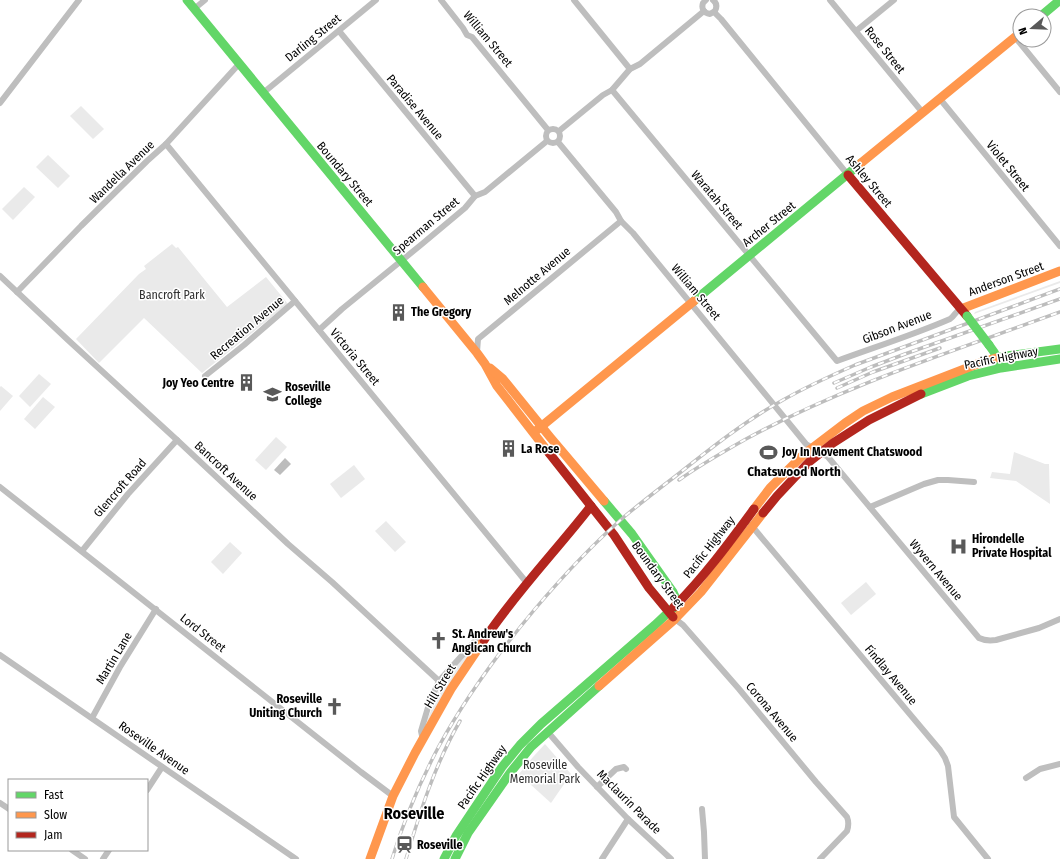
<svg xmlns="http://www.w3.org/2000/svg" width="1060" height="859" font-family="'Fira Sans Condensed',sans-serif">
	<rect width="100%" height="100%" fill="#fff"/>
	<!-- green -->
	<g fill="#eaeaea">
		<path d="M81,106L104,129L93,139L70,116Z"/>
		<path d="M48,155L70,176L58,188L36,167Z"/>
		<path d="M24,187L35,197L13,220L2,209Z"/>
		<path d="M172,244L176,248L178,247L227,307L266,277L288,304L202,373L144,318L99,363L76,339L139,274L146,269L144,266Z"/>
		<path d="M1060,281V283L974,314L975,312Z"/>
		<path d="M39,374L51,384L30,407L19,396Z"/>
		<path d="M1,386L13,396L0,411V387Z"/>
		<path d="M43,397L55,407L35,429L24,419Z"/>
		<path d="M276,437L287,447L266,470L255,460Z"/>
		<path d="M1014,452L1045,464H1049L1050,504L1016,481L990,478L992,472L1010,474Z"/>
		<path d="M354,465L365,479L341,498L330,484Z"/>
		<path d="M386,521L406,542L395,552L375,531Z"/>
		<path d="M230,542L242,553L223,574L211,562Z"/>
		<path d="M866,582L876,594L851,615L841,603Z"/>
		<path d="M477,643L423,732L439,689L443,680Z"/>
		<path d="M545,744L571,774L551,803L519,774L533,757Z"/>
	</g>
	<!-- water -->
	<path fill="#bcbcbc" d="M285,458L291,464L280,475L274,470Z"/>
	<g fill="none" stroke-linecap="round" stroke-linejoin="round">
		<!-- street -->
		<g stroke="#bebebe" stroke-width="6">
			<path d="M441,0L463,28L467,35L472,37L548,130"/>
			<path d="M574,0L630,69"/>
			<path d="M706,0L703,3C701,9 704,13 710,14L715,11C717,7 717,3 713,0"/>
			<path d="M830,0L923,113"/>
			<path d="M194,9L205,0"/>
			<path d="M714,12L721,19L848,175"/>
			<path d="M339,31L475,196"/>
			<path d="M856,31L894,0"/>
			<path d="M1015,37L1060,92"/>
			<path d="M612,90L837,361C875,347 913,335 950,319C955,316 955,311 961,309"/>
			<path d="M263,93L376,0"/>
			<path d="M940,99L1060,246"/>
			<path d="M0,103L79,0"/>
			<circle cx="553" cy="136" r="7"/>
			<path d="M559,131L603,95L612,90L630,69L640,64L704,11"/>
			<path d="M558,142L616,212L621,221L633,233L806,444L828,457L979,638C985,641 989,641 996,640L1039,628L1060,619"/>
			<path d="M166,144L527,583"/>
			<path d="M0,276L68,340L177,440L288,544L332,582L439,681"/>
			<path d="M17,292L81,226L147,161L166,144L239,64"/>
			<path d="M319,330L342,309L422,244L465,208L475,196L485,192L547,141"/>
			<path d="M477,352L478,339L621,221"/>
			<path d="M205,376L244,345L295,301"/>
			<path d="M0,487L361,772L393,796"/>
			<path d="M870,507L924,484L938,480H948L974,482"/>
			<path d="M751,525L940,750L945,758L948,766L954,817L988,859"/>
			<path d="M82,551L128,494L177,440"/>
			<path d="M675,619L683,625L739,689L816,782L847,817C849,822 849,825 847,831L820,859"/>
			<path d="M0,655L296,859"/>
			<path d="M92,718L120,667L156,609"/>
			<path d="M547,731L578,767L628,819L671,859"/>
			<path d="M423,740L421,731L429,704L439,681L475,641L486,635"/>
			<path d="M1026,778L1040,769L1060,764"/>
			<path d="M597,787L616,769L624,767L626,769"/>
			<path d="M147,790L162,767"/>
			<path d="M0,803L9,809"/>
			<path d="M702,809L704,832L705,859"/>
			<path d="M72,850L85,859"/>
			<path d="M103,859L109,850"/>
			<path d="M602,859L628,819"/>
		</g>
		<!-- fast -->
		<g stroke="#63d668" stroke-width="9">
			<path d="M187,0L423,287"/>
			<path d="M1041,16L1060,0"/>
			<path d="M694,301L861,163"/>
			<path d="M989,345L994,352L1000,364"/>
			<path d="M996,358L1006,356L1060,349"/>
			<path d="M921,394L968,376L1001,368L1060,359"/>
			<path d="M604,501L632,534L673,592L678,603L677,608"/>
			<path d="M444,859L456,836L502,767L520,745L541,724L655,625L674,607"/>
			<path d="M455,859L468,833L510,773L531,747L599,686"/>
		</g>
		<!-- slow -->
		<g stroke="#ff974d" stroke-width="9">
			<path d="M861,163L1020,33"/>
			<path d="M423,287L477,353L485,364L497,386L549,453"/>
			<path d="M961,309L1060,271"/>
			<path d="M490,368L503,379L550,437L604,501"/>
			<path d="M537,430L694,301"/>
			<path d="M754,509L770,488L803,455L845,423L863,411L892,397L985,361L996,358"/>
			<path d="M599,686L675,619L701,592L763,513"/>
			<path d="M370,859L393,796L415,753L451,689L484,640"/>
		</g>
		<!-- jam -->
		<g stroke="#b3261e" stroke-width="9">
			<path d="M848,175L967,316"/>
			<path d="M549,453L614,535L649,588L673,617"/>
			<path d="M763,513L777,496L809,462L833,443L869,420L921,394"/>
			<path d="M674,607C704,577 729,543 754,509"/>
			<path d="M484,640C516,592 556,551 591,506"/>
		</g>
		<defs>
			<g id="rail">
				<path d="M834,383L871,367L905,354L1060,299"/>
				<path d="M837,388L873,372L940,348"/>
				<path d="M679,480C700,465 723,452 746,439C845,385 954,351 1060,312"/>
				<path d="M392,859C404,820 420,782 439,746C466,697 499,652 535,609C563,576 593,544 625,516C642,502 660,488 677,475C711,448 745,421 783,400C806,387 830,376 855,365L1060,289"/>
				<path d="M406,859C420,812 435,764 460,721"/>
			</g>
		</defs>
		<!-- rail casing -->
		<use href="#rail" stroke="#bdbdbd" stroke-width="3.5"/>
		<!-- rail -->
		<use href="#rail" stroke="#fff" stroke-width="2" stroke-dasharray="6" stroke-linecap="butt"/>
		<!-- fast-bridge -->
		<path stroke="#63d668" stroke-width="9" d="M967,316L989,345"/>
	</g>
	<!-- icons -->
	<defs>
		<symbol id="building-bare" viewBox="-9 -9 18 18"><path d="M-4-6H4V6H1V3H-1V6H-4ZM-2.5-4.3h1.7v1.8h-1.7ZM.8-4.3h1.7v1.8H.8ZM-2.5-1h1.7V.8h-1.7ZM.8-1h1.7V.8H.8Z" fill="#595959" stroke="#fff" stroke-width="2.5" paint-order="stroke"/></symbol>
		<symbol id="school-bare" viewBox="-9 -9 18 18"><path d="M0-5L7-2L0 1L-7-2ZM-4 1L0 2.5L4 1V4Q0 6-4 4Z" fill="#595959" stroke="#fff" stroke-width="2.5" paint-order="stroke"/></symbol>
		<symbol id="stadium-bare" viewBox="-9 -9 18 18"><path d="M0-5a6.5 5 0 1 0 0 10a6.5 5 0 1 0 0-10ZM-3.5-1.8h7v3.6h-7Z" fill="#595959" stroke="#fff" stroke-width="2.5" paint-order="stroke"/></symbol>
		<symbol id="hospital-bare" viewBox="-9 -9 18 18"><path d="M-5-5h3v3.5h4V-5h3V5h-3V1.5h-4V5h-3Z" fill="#595959" stroke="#fff" stroke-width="2.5" paint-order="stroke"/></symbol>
		<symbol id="church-bare" viewBox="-9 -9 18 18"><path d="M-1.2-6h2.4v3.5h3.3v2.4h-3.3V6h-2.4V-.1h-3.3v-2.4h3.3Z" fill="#595959" stroke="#fff" stroke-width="2.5" paint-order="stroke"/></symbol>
		<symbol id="station-bare" viewBox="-9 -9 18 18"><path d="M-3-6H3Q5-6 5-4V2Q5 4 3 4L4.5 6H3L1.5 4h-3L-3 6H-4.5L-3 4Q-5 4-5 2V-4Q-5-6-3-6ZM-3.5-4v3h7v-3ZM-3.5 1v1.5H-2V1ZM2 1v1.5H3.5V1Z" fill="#595959" stroke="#fff" stroke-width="2.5" paint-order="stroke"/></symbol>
	</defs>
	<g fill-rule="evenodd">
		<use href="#building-bare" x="386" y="300" width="25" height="25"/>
		<use href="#building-bare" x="234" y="370" width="25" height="25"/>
		<use href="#school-bare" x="260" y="382" width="25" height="25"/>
		<use href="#building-bare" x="496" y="436" width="25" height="25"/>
		<use href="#stadium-bare" x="756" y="440" width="25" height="25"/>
		<use href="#hospital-bare" x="946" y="534" width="25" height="25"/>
		<use href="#church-bare" x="426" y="628" width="25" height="25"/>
		<use href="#church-bare" x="322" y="694" width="25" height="25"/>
		<use href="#station-bare" x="392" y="832" width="25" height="25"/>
	</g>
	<g text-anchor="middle" stroke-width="3" stroke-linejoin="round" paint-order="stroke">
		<!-- street labels -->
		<g font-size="12" fill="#000" stroke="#fff">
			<text transform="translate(313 38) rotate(-39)" y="4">Darling Street</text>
			<text transform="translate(488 39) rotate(50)" y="4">William Street</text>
			<text transform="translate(885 50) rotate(51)" y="4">Rose Street</text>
			<text transform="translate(415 107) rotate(50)" y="4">Paradise Avenue</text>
			<text transform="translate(1008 166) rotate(51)" y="4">Violet Street</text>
			<text transform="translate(122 172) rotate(-44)" y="4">Wandella Avenue</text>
			<text transform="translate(345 174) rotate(50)" y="4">Boundary Street</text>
			<text transform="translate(869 181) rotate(50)" y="4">Ashley Street</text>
			<text transform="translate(717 200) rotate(50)" y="4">Waratah Street</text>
			<text transform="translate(769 224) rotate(-39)" y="4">Archer Street</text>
			<text transform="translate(426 226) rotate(-40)" y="4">Spearman Street</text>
			<text transform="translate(537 276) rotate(-40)" y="4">Melnotte Avenue</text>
			<text transform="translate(1006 279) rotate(-20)" y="4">Anderson Street</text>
			<text transform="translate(696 292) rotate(50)" y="4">William Street</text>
			<text transform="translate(897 327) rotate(-21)" y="4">Gibson Avenue</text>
			<text transform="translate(247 328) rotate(-40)" y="4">Recreation Avenue</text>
			<text transform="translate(355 357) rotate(50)" y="4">Victoria Street</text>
			<text transform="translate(1001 358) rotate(-11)" y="4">Pacific Highway</text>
			<text transform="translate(226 471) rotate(43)" y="4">Bancroft Avenue</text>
			<text transform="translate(120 488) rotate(-49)" y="4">Glencroft Road</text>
			<text transform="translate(709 547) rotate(-52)" y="4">Pacific Highway</text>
			<text transform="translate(936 570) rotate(50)" y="4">Wyvern Avenue</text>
			<text transform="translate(658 575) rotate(54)" y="4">Boundary Street</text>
			<text transform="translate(203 633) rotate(38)" y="4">Lord Street</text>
			<text transform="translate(114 658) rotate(-59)" y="4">Martin Lane</text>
			<text transform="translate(891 675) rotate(50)" y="4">Findlay Avenue</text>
			<text transform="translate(440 686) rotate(-59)" y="4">Hill Street</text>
			<text transform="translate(772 712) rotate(50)" y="4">Corona Avenue</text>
			<text transform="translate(154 748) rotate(35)" y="4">Roseville Avenue</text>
			<text transform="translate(482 777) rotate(-55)" y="4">Pacific Highway</text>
			<text transform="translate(629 802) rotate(45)" y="4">Maclaurin Parade</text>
		</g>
		<!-- park labels -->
		<g font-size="12" fill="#303030" stroke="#fff">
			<text x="172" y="299">Bancroft Park</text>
			<text x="545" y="769">Roseville<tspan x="545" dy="14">Memorial Park</tspan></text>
		</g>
		<!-- poi labels -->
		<g font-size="12" font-weight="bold" fill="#000" stroke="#fff" text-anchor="start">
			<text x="411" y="316">The Gregory</text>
			<text x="234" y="387" text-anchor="end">Joy Yeo Centre</text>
			<text x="285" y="391">Roseville<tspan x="285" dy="14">College</tspan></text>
			<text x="521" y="453">La Rose</text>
			<text x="782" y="456">Joy In Movement Chatswood</text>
			<text x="972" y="543">Hirondelle<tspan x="972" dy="14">Private Hospital</tspan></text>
			<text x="452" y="638">St. Andrew's<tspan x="452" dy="14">Anglican Church</tspan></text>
			<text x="322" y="703" text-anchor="end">Roseville<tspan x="322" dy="14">Uniting Church</tspan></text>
			<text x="417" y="849">Roseville</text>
		</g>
		<!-- neighbourhood labels -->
		<g font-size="13" font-weight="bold" fill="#000" stroke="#fff">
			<text x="794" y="476">Chatswood North</text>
		</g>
		<!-- district labels -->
		<g font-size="16" font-weight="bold" fill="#000" stroke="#fff">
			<text x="414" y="819">Roseville</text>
		</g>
	</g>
	<!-- legend -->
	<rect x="8" y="779" width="140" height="72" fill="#ffffff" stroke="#999999"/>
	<rect x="16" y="792" width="20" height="6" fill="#63d668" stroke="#999999"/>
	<text x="44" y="799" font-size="12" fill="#000000">Fast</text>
	<rect x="16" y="812" width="20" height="6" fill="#ff974d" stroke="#999999"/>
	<text x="44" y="819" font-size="12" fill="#000000">Slow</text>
	<rect x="16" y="832" width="20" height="6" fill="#b3261e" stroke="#999999"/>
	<text x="44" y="839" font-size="12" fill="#000000">Jam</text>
	<!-- north arrow -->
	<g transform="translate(1032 28) rotate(251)"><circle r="19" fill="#ffffff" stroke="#999999"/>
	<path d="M0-3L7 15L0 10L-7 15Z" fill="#595959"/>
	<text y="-6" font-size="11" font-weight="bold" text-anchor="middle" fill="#000000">N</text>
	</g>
</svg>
